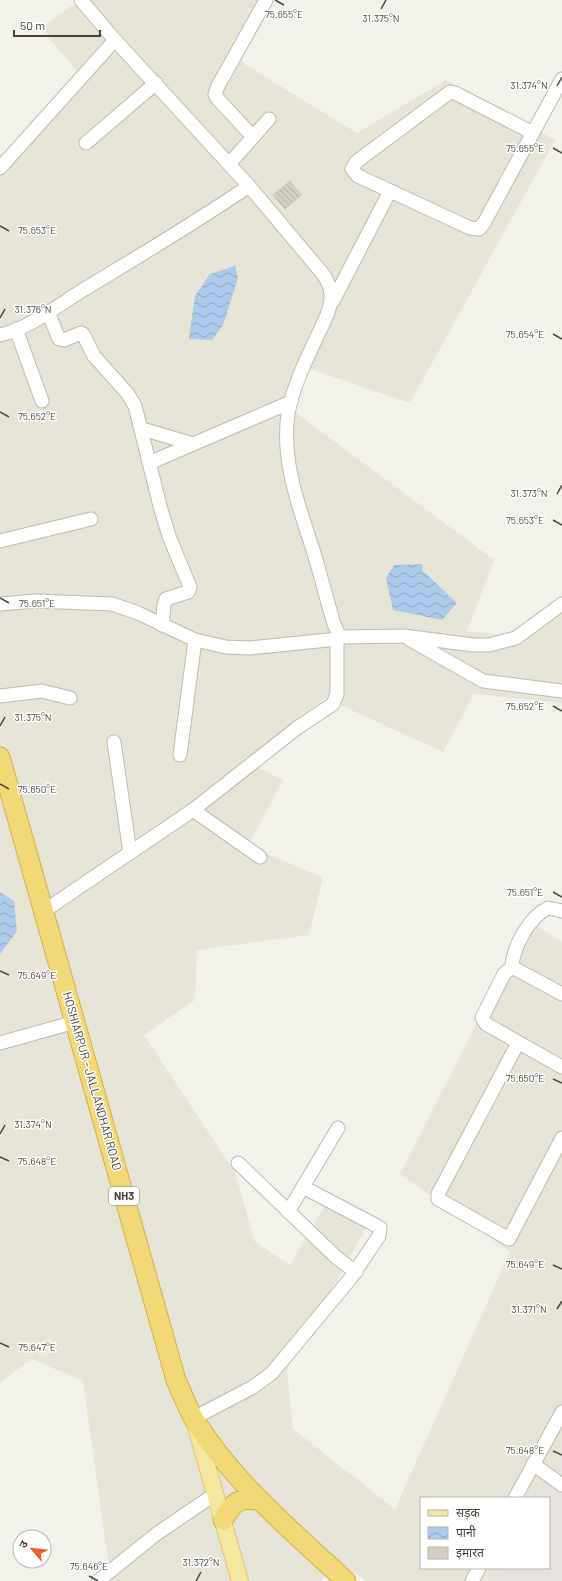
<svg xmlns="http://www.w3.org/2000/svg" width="562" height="1581" font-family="Barlow,'Noto Sans Devanagari',sans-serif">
	<defs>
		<pattern id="water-waves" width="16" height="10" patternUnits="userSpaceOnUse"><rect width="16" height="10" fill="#abc9eb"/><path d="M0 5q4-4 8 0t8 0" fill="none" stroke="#8da5bf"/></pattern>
		<pattern id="building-back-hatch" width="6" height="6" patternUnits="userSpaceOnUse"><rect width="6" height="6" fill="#d4cfc0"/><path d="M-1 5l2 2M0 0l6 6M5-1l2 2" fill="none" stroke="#aeaa9d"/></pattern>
	</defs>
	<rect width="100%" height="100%" fill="#f3f2ea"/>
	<!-- residential -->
	<path fill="#e7e4d8" d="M79,0H268L241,62L357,133L446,80L555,140L410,403L298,365L283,403L494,560L467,631L504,635L562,597V703L474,694L443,752L325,698L246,762L283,780L248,846L323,877L309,935L197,950L195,1000L144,1035L235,1172L255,1242L290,1265L328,1200L370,1221L287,1370L293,1429L395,1509L510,1252L400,1174L529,921L562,942V1444L535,1498H421V1568H500L494,1581H366L342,1564L321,1581H104L110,1575L83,1381L31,1359L0,1383V153L3,155L78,72L41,29Z"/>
	<!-- industrial -->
	<path fill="#e6e3de" d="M562,1444V1581H494L500,1568H549V1498H535Z"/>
	<!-- water -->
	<g fill="url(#water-waves)">
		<path d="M235,266L238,278L223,325L212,340L189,339L195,296L210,274Z"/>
		<path d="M422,564L423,571L457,603L442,620L393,610L386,578L394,565Z"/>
		<path d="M0,892L14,901L17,931L0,954Z"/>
	</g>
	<!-- building -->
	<path fill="url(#building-back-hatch)" stroke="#cec7b4" d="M290,181L301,195L285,209L273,195Z"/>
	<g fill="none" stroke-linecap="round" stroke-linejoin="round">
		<defs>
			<g id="minor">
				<path d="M81,0L115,40L249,186"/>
				<path d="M533,133L455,93L450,92L356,162L352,169L358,176L470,228L479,229L484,223L562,79"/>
				<path d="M253,137L217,98L215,94L218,86L266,0"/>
				<path d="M86,143L156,83"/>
				<path d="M229,164L269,119"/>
				<path d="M0,168L115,40"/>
				<path d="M333,301L390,191"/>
				<path d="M48,312L59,339L64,340L81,333L83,334L94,356L128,394L135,406L160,506L169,536L190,587L188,592L166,599L164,605L162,625"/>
				<path d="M16,329L42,401"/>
				<path d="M0,335C28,329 59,305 83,290C139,256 195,223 249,186L323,274C333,289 333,299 327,315C313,347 294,380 288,414C281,462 300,509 314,553C321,577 327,600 334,624L340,637"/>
				<path d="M142,429L193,444"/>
				<path d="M149,463L291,402"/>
				<path d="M0,541L91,519"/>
				<path d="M0,604L35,601L112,604L138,613L195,640L226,647L250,648L338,639"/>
				<path d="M409,639L483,681L562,691"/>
				<path d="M0,696L42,691L70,698"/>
				<path d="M114,742L130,853"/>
				<path d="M180,755L195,640"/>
				<path d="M193,810L260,857"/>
				<path d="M44,911L193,810L297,728L333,704L337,694V642L340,637L404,636L473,645H489L516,638L562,604"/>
				<path d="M512,967C513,947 529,917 548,908L562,911"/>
				<path d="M562,994L512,967L504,974L482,1018L486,1024L562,1067"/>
				<path d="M0,1043L75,1022"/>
				<path d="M518,1043L438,1194V1199L509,1239L562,1138"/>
				<path d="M238,1163L337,1258L356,1272"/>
				<path d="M288,1212L338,1128"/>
				<path d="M194,1418L253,1387L272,1373L350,1279L379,1236L380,1228L377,1226L303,1187"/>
				<path d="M533,1464L562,1485"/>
				<path d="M515,1498L562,1412"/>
				<path d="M98,1581L155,1535L215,1494"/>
				<path d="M472,1581L479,1568"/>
			</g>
			<path id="major" d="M196,1427L240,1581"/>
			<g id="highway">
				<path d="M0,757L176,1380C182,1393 187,1407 194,1419C233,1482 292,1531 346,1581"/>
				<path d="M223,1520C234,1502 236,1498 259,1500"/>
			</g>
		</defs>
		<!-- minor casing -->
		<use href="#minor" stroke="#bebaad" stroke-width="15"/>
		<!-- major casing -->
		<use href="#major" stroke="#dac771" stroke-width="18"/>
		<!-- highway casing -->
		<use href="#highway" stroke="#d1af46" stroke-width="21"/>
		<!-- minor -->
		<use href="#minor" stroke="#fff" stroke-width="13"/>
		<!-- major -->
		<use href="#major" stroke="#f6e8a0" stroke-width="16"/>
		<!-- highway -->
		<use href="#highway" stroke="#f2d876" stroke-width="19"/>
	</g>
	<!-- ticks -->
	<path fill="none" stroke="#474338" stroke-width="1.5" d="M275,0L284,5M381,9L386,0M557,86L562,77M553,148L562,153M0,226L9,231M0,318L5,309M553,334L562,339M0,412L9,417M557,494L562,485M553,520L562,525M0,598L9,603M553,706L562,711M0,726L5,717M0,784L9,789M553,892L562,897M0,971L9,975M553,1079L562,1083M0,1134L5,1125M0,1157L9,1161M553,1265L562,1269M557,1309L562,1301M0,1343L9,1347M553,1451L562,1455M89,1576L98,1581M196,1581L201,1572"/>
	<g text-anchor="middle" stroke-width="3" stroke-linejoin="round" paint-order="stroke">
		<!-- shield labels -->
		<rect fill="#fff" stroke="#7e7b74" stroke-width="1" x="109" y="1187" width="30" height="18" rx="3"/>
		<g font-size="11" font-weight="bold" fill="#474338">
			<text x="124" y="1200">NH3</text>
		</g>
		<!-- street labels -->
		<g font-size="12" fill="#474338" stroke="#fff">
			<text transform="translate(92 1081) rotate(74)" y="4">HOSHIARPUR - JALLANDHAR ROAD</text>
		</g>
	</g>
	<g font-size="10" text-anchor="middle" fill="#474338" stroke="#fff" stroke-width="3" stroke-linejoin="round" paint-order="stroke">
		<text x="284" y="18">75.655°E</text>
		<text x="381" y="22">31.375°N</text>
		<text x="529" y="89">31.374°N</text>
		<text x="525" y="152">75.655°E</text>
		<text x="37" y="234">75.653°E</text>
		<text x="33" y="313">31.376°N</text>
		<text x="525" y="338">75.654°E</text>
		<text x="37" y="420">75.652°E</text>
		<text x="529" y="497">31.373°N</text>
		<text x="525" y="524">75.653°E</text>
		<text x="37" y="607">75.651°E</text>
		<text x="525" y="710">75.652°E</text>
		<text x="33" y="721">31.375°N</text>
		<text x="37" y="793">75.650°E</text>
		<text x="525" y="896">75.651°E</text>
		<text x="37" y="979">75.649°E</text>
		<text x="525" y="1082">75.650°E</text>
		<text x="33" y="1128">31.374°N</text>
		<text x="37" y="1165">75.648°E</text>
		<text x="525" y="1268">75.649°E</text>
		<text x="529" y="1313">31.371°N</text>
		<text x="37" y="1351">75.647°E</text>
		<text x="525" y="1454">75.648°E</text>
		<text x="201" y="1566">31.372°N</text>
		<text x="89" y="1570">75.646°E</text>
	</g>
	<!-- legend -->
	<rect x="420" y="1497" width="130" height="72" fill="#ffffff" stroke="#b5b4af"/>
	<rect x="428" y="1510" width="20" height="6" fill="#f6e8a0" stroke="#b5b4af"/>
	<text x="456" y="1517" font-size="12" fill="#474338">सड़क</text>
	<rect x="428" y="1527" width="20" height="12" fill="url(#water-waves)" stroke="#b5b4af"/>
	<text x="456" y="1537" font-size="12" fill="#474338">पानी</text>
	<rect x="428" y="1547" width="20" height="12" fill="#d4cfc0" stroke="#b5b4af"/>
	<text x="456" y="1557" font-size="12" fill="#474338">इमारत</text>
	<!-- north arrow -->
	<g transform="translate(32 1549) rotate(298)"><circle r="19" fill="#ffffff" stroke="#b5b4af"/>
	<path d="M0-3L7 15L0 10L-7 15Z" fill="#e95f2b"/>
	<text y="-6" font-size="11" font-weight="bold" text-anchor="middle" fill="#474338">उ</text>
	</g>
	<!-- scale -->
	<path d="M14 30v6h86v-6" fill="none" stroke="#474338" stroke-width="2"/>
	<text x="20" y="30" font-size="12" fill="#474338" stroke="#ffffff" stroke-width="3" paint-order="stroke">50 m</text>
</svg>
